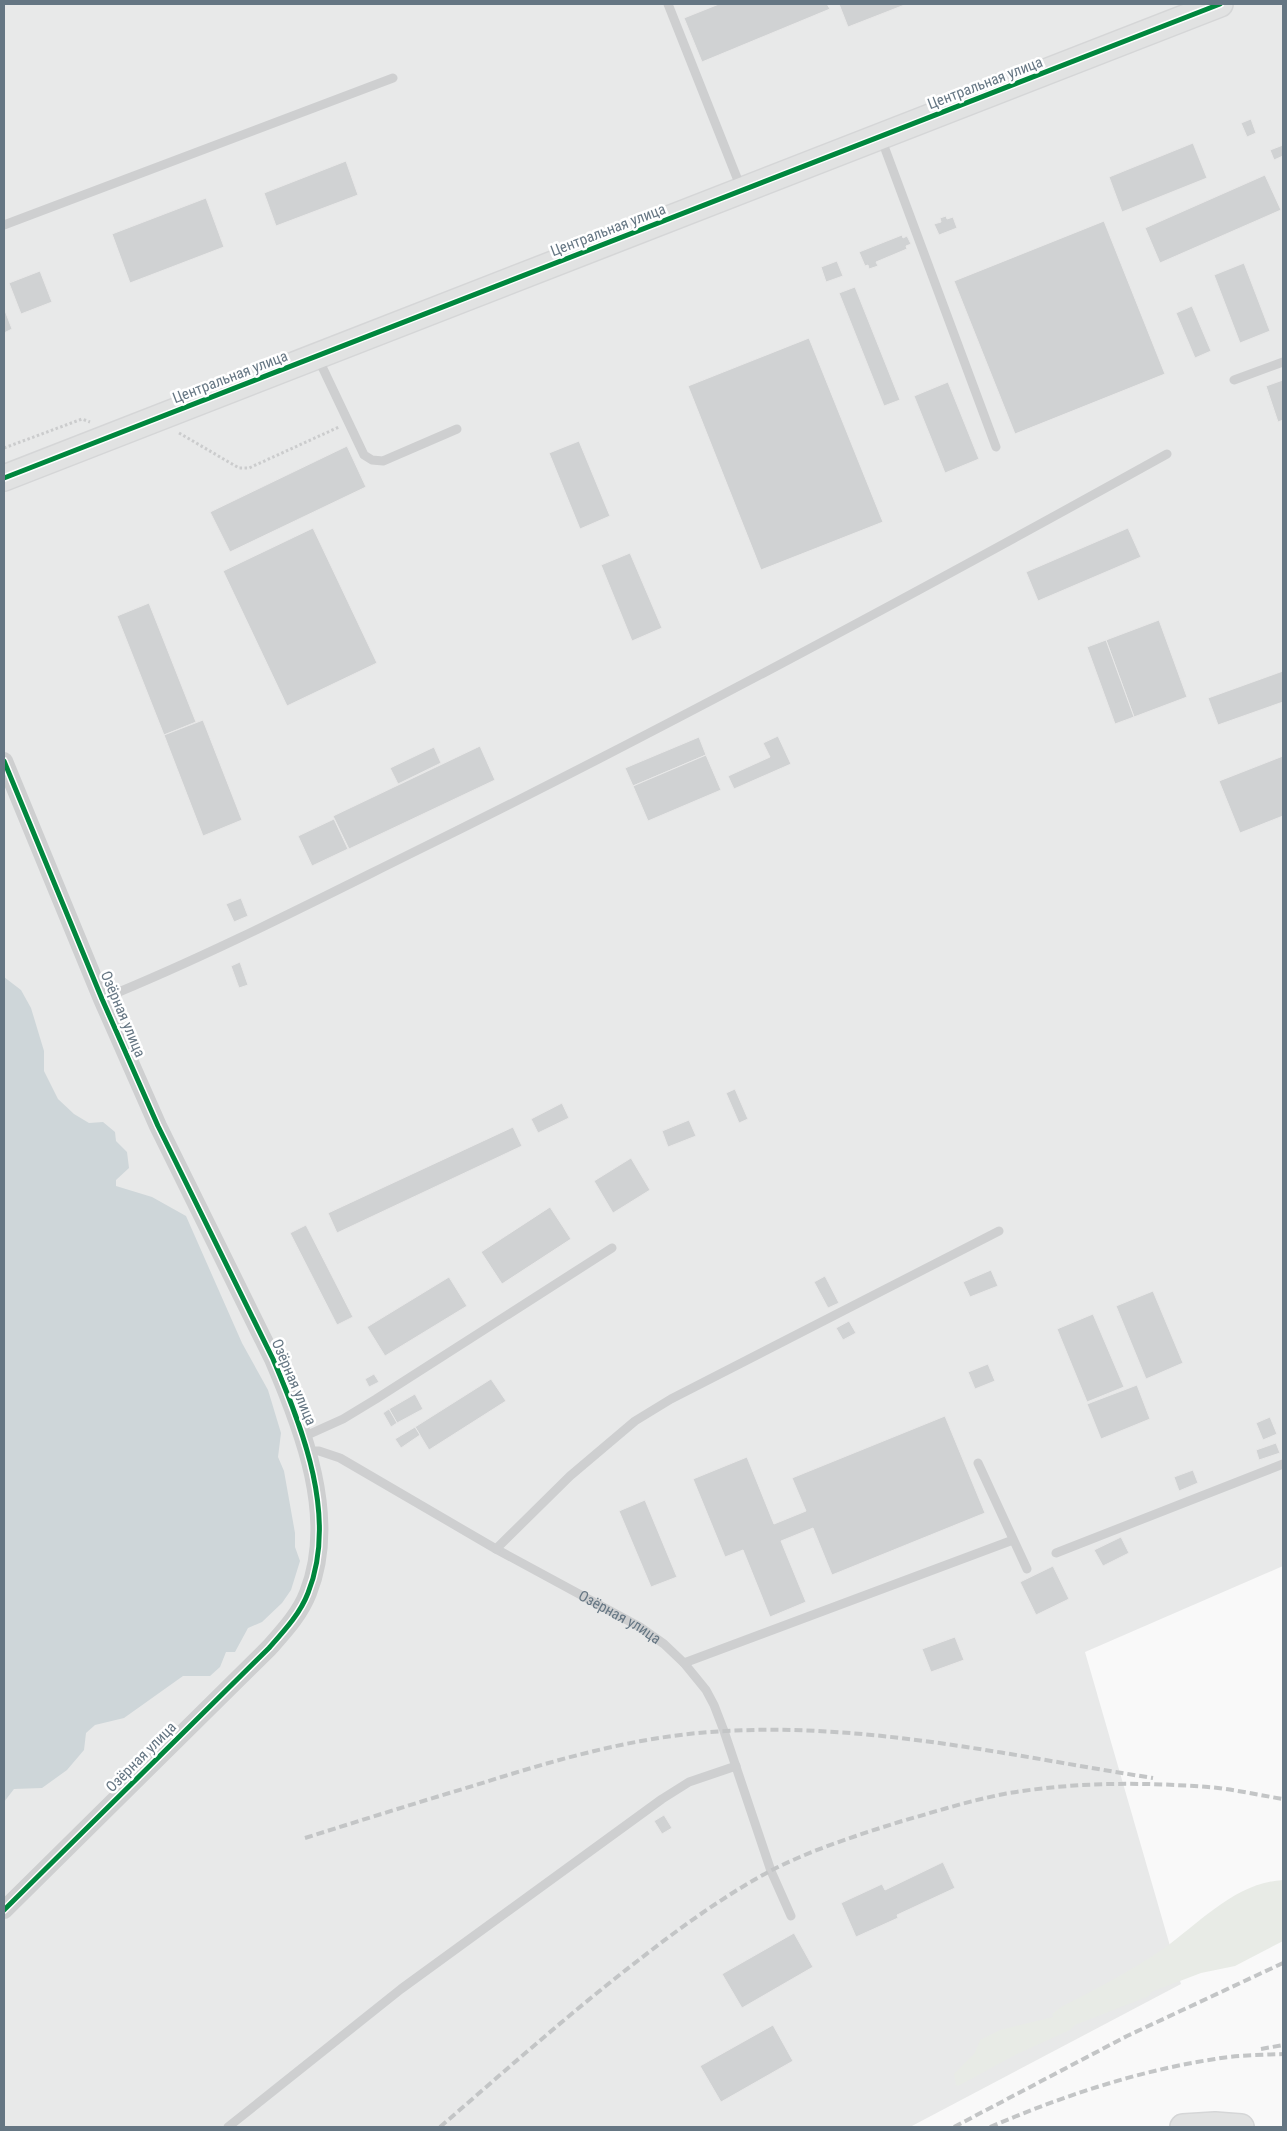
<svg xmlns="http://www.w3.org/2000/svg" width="1287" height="2131" font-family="'Roboto Condensed',sans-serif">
	<rect width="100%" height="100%" fill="#f9f9f9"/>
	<!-- built -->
	<path fill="#e8e9e9" d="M4,4H1283V1566L1085,1652L1181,1984L910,2127H4Z"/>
	<!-- green -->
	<path fill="#e8ebe6" d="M1283,1880V1941L1235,1966L1201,1973L1151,1992L1149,1996L1075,2025L1070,2030L1015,2055L958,2086L956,2085L954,2074L975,2053L980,2040L1000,2030L1053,2017L1052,2014L1061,2007C1096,1989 1131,1971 1163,1949C1201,1922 1235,1883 1283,1880Z"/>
	<!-- water -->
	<path fill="#ced6d9" d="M4,977L21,990L31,1008L44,1051V1071L58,1099L74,1114L89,1123L103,1122L115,1132L116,1141L127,1152L129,1168L116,1180V1186L152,1197L186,1216L242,1343L268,1390L281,1433L278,1457L284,1471L295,1533V1547L300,1561L291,1590L282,1603L262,1622L248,1628L235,1652H226L220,1667L210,1676H183L124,1718L95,1725L86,1733L84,1750L67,1770L42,1788L14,1789L4,1802Z"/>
	<!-- building -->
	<g fill="#d0d2d3" stroke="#e8e8e8">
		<path d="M719,4H827L830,9L702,62L684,18Z"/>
		<path d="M839,4H907L848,27Z"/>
		<path d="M1251,119L1256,133L1247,137L1241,123Z"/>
		<path d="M1193,143L1207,178L1122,212L1109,177Z"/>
		<path d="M1283,145V156L1274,160L1270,150Z"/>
		<path d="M346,161L358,195L276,226L264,193Z"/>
		<path d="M1265,175L1281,210L1160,263L1145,228Z"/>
		<path d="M206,198L224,247L130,283L112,234Z"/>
		<path d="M946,216L947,219L953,217L957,228L939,235L934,224L941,222L940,218Z"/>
		<path d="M1104,221L1165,374L1015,434L954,281Z"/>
		<path d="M902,235L903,238L907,236L911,244L906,246L907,249L876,262L878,266L869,269L868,265L865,266L859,252Z"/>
		<path d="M837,261L843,276L826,282L821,267Z"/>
		<path d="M1244,263L1270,331L1240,343L1214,275Z"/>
		<path d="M40,271L52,302L21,314L9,283Z"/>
		<path d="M855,287L900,400L884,406L839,293Z"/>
		<path d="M1192,306L1211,351L1195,358L1176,313Z"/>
		<path d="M4,308L12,329L4,333Z"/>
		<path d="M809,338L883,522L761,570L688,386Z"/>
		<path d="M1283,380V420L1278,422L1266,386Z"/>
		<path d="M948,382L979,459L945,473L914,396Z"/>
		<path d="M579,441L610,516L580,529L549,453Z"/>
		<path d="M347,446L366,487L230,552L210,512Z"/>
		<path d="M313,528L377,663L287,706L223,571Z"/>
		<path d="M1128,528L1141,557L1038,601L1026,572Z"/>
		<path d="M630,553L662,628L632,641L601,565Z"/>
		<path d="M149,603L196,722L164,735L117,616Z"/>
		<path d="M1159,620L1187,697L1134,717L1106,640Z"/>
		<path d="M1106,640L1134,717L1115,724L1087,647Z"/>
		<path d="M1283,671V702L1218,725L1208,698Z"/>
		<path d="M203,720L242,820L203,836L164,735Z"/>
		<path d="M778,736L791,764L734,789L728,776L770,757L763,743Z"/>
		<path d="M699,737L706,755L633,786L625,768Z"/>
		<path d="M480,746L495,780L349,849L333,816Z"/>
		<path d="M434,747L441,763L398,784L390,768Z"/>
		<path d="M706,755L721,790L648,821L633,786Z"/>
		<path d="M1283,756V816L1240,833L1219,781Z"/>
		<path d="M334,819L348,849L312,866L298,836Z"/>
		<path d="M241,898L248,916L234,922L226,904Z"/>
		<path d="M240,962L248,985L239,988L231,966Z"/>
		<path d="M735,1089L748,1119L739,1123L726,1093Z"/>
		<path d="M562,1103L569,1118L538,1133L531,1119Z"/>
		<path d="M689,1120L696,1136L668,1147L662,1131Z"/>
		<path d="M513,1127L522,1146L337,1233L328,1213Z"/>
		<path d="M631,1158L650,1190L613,1213L594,1181Z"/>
		<path d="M550,1207L571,1239L502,1284L481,1252Z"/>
		<path d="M306,1225L353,1317L337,1325L290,1233Z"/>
		<path d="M991,1270L998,1286L970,1297L963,1282Z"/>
		<path d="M825,1276L839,1303L828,1308L814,1282Z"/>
		<path d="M449,1277L467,1306L385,1356L367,1327Z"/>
		<path d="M1153,1291L1183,1363L1146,1379L1116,1306Z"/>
		<path d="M1093,1314L1124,1387L1087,1402L1057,1329Z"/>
		<path d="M849,1321L856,1333L843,1340L836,1328Z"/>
		<path d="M988,1364L995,1381L975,1389L968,1372Z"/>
		<path d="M374,1374L379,1382L369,1387L365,1379Z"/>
		<path d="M491,1379L506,1401L429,1450L415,1427Z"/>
		<path d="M1137,1385L1150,1419L1101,1439L1087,1404Z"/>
		<path d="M415,1394L423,1409L397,1423L389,1409Z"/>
		<path d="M389,1409L397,1423L391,1427L383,1413Z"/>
		<path d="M945,1416L985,1513L832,1575L813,1528L781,1541L806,1602L770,1617L743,1550L725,1557L693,1479L747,1457L774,1524L806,1511L792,1478Z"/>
		<path d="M1270,1417L1277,1434L1263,1440L1256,1423Z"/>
		<path d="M415,1427L420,1435L401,1448L395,1439Z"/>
		<path d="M1276,1443L1280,1453L1259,1460L1256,1450Z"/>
		<path d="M1193,1470L1198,1483L1179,1491L1174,1477Z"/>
		<path d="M645,1500L677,1577L651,1587L619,1511Z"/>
		<path d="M1121,1537L1129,1553L1103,1566L1094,1550Z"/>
		<path d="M1053,1566L1069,1599L1036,1615L1020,1582Z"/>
		<path d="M955,1637L964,1660L931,1672L922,1649Z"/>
		<path d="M664,1815L672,1828L662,1834L654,1821Z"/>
		<path d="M943,1862L955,1888L897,1915L898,1918L856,1937L841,1903L882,1884L885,1890Z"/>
		<path d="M794,1933L813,1967L742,2008L722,1974Z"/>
		<path d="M773,2025L793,2061L721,2102L700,2066Z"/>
	</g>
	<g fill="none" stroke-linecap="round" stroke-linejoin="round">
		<defs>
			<g id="secondary">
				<path d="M4,478L1220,4"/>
				<path d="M1183,2127L1215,2125L1241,2127"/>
			</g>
		</defs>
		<!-- secondary casing -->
		<use href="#secondary" stroke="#d5d6d7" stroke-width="28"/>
		<!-- path -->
		<g stroke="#cbcccd" stroke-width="3" stroke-dasharray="2.5 2.5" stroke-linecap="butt">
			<path d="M179,433L239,468H249L339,427"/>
			<path d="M4,448L82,419L90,422"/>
		</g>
		<!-- lane -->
		<g stroke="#cecfd0" stroke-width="9">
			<path d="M668,4L741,188"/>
			<path d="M881,138L996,447"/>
			<path d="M4,225L393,78"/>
			<path d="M317,356L364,455L372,460L383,461L457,429"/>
			<path d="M1234,380L1283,362"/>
			<path d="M102,999C210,955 313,902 418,850C672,725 920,591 1167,454"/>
			<path d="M303,1437L343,1419L376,1399L612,1248"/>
			<path id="s1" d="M308,1451H319L340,1458L496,1549L640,1627L664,1644L684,1663L706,1690L714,1705L724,1731L771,1871L791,1916"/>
			<path d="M978,1463L1027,1569"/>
			<path d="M496,1549L570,1476L635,1421L671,1399L999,1231"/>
			<path d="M1056,1553L1283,1464"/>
			<path d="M684,1663L1013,1540"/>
			<path d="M228,2127L401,1989L662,1799L689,1782L736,1766"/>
		</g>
		<!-- street -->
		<path stroke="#cecfd0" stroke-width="18" d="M4,761L102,999L158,1126L273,1359C303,1429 338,1518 308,1593C300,1614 284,1631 269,1648L4,1910"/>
		<!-- secondary -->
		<use href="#secondary" stroke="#e1e2e2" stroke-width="25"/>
		<!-- rail -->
		<g stroke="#c3c5c6" stroke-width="4" stroke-dasharray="8 4" stroke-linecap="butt">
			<path d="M305,1838C362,1820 419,1802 476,1785C558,1759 640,1735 726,1731C870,1723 1012,1756 1153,1778"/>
			<path d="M1261,2049L1283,2045"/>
			<path d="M440,2127C506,2070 571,2012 640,1959C681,1927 724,1896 770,1871C811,1850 855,1836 899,1822C934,1812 968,1801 1004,1794C1071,1782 1140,1782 1208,1787C1233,1789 1258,1795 1283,1799"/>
			<path d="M954,2127L1127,2036L1283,1963"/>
			<path d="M990,2127C1063,2096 1137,2071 1215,2059C1237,2055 1261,2055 1283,2054"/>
		</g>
		<defs>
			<g id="cycleway">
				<path d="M4,478L1220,4"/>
				<path d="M4,761L102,999L158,1126L273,1359C303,1429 338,1518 308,1593C300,1614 284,1631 269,1648L4,1910"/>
			</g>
		</defs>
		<!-- cycleway casing -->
		<use href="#cycleway" stroke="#fff" stroke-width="8"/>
		<!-- cycleway -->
		<use href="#cycleway" stroke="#00873e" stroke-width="5"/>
	</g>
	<g text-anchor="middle" stroke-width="5" stroke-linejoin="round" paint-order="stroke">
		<!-- street labels -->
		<g font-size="15" fill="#657683" stroke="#fff">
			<text transform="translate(985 83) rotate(-21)" y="5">Центральная улица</text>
			<text transform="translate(608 230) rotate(-21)" y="5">Центральная улица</text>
			<text transform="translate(230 377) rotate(-21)" y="5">Центральная улица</text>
			<text transform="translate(123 1014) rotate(67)" y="5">Озёрная улица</text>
			<text transform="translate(294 1382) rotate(67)" y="5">Озёрная улица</text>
			<text dy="5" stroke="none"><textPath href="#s1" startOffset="355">Озёрная улица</textPath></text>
			<text transform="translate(141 1757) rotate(-45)" y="5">Озёрная улица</text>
		</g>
	</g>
	<!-- border -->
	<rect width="1287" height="2131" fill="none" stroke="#657683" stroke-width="10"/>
</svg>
